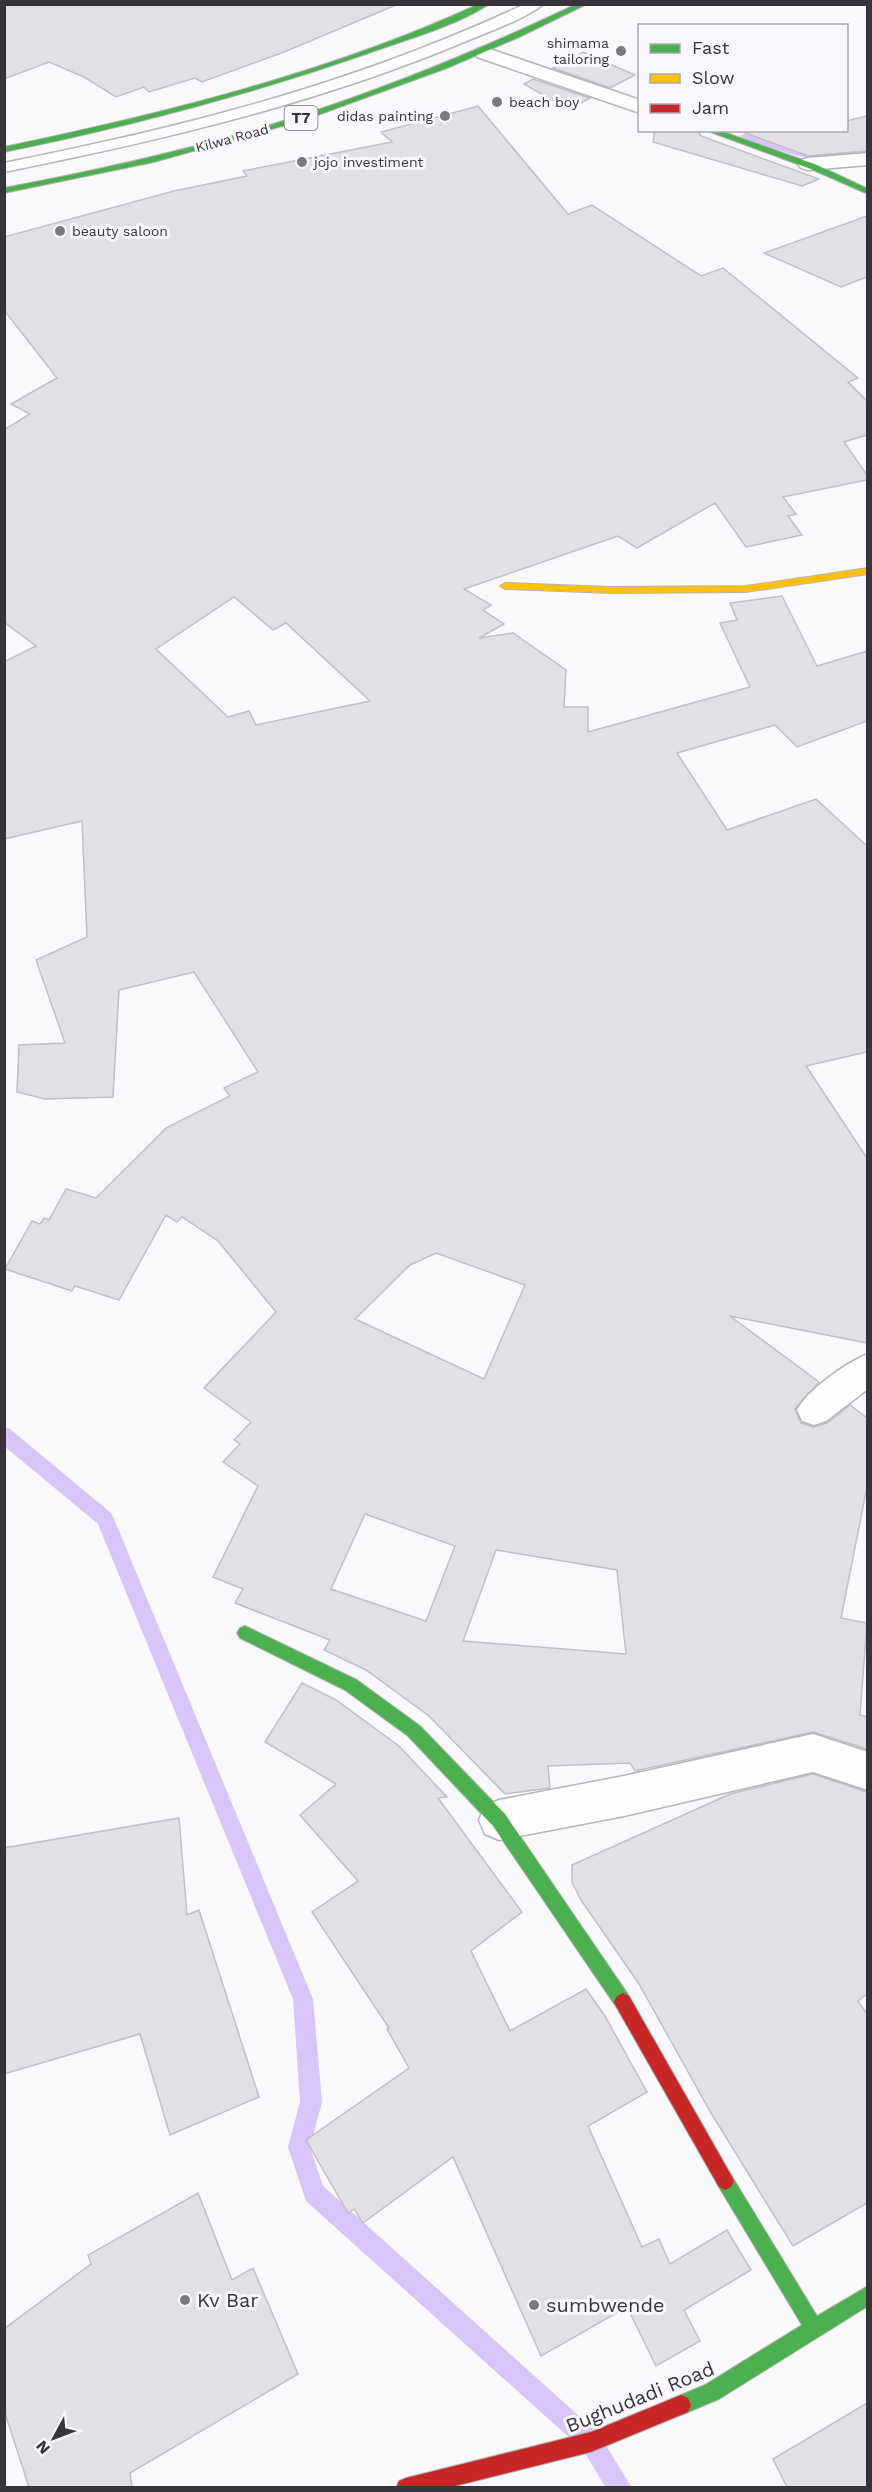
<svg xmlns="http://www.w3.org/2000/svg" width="872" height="2492" font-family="'Work Sans',sans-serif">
	<rect width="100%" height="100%" fill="#f9f8fb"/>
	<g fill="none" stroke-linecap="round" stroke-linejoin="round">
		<!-- stream -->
		<g fill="#d8c5fa" fill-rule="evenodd">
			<path d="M745,134L839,159L834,162L798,156L741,139V135Z"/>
			<path d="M4,1427L10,1429L111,1513L114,1519L313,1999L322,2102L310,2147L323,2186L599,2434L632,2488H606L583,2450L306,2201L288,2147L300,2102L293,1999L98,1524L4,1446Z"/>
		</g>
	</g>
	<!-- building -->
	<g fill="#e2e0e5" stroke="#c0bfc4" stroke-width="1.5" fill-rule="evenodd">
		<path d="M4,4H395L396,5L284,52L202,82L195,78L149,92L144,87L116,97L84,77L49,62L4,79Z"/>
		<path d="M583,52L635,75L610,88L553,68Z"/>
		<path d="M533,79L590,98L569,110L524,84Z"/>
		<path d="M478,106L568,214L592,205L701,276L723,268L858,378L848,382L867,401V435L844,442L867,475V480L783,497L796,514L788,516L802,535L746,547L715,503L637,548L618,536L464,589L491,605L483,610L504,624L479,638L513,633L566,670L564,707H588V732L750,687L720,623L737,620L730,603L782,596L817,666L867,651V721L797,747L775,725L677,753L727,830L816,799L867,846V1052L806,1066L867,1158V1343L730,1316L819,1382L795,1409L801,1423L813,1427L827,1423L850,1405L867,1418V1487L841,1618L867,1623L860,1715L867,1717V1749L813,1732L635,1771L630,1763L548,1766L550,1788L505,1794L429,1716L366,1670L324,1650L330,1640L235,1603L243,1589L213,1577L258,1486L223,1462L240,1444L234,1440L251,1422L204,1388L276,1312L218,1241L182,1217L177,1222L166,1215L119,1300L75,1286L72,1291L5,1269L32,1221L40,1224L44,1218L49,1220L66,1189L96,1198L166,1128L230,1096L224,1088L258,1072L194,972L119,990L113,1097L45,1099L17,1092L19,1045L65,1043L36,960L87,937L82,821L4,839V662L36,646L4,622V430L30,414L11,404L57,378L4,310V237L174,191L247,176L243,171L392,142L381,132ZM234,597L273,630L286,623L370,701L256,725L249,711L228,717L156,649ZM436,1253L525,1285L484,1379L355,1319L410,1265ZM365,1514L455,1546L426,1621L331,1589ZM496,1550L617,1570L626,1654L463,1641Z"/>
		<path d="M867,116V151L808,156L737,130H846V121Z"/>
		<path d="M655,130H697L701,136L819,179L802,186L653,142Z"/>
		<path d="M867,216V277L841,287L764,253Z"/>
		<path d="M302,1683L336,1700L399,1746L447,1797L438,1798L522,1912L471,1951L510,2031L586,1989L605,2016L647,2092L588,2126L642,2247L659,2239L670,2264L727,2230L751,2270L684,2310L700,2341L656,2366L627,2307L541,2356L453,2157L363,2223L354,2209L348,2213L306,2140L409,2068L387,2029L389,2028L312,1912L358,1881L300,1815L336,1784L265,1742Z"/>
		<path d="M813,1774L867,1792V1994L858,2001L867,2014V2203L793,2246L711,2113L639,1984L581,1900L572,1882V1865L730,1794Z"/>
		<path d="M179,1818L187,1915L199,1910L259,2097L170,2135L140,2034L4,2074V1848Z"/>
		<path d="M198,2193L232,2280L253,2268L298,2374L130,2473L132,2487H29L4,2410V2329L91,2264L88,2255Z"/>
		<path d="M867,2403V2487H787L773,2459Z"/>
	</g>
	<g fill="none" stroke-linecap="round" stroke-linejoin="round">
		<defs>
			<path id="lane" d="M525,4H543C531,17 476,37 457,45C311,105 159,141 4,172V163C188,126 354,84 525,4Z"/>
			<g id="street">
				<path d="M484,47L640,100V113L477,57L475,53L477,49Z"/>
				<path d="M868,153V165L808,170L801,168L798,164L801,160L808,158Z"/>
				<path d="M868,1354V1389L826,1421L814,1425L802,1421L797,1410C806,1391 847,1362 868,1354Z"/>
				<path d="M813,1734L868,1752V1790L813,1772L624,1816L499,1840L485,1834L479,1820L485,1806L499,1800L624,1776Z"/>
			</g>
			<g id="fast">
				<path d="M479,4H489C459,25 402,41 366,54C248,95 127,127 4,152V147C162,114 332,72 479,4Z"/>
				<path d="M577,4H587L517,38L447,68L304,120L154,162L4,193V188C104,169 203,147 299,116C395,85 486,47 577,4Z"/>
				<path d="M705,130H718L817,165L868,189V194L811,169Z"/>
				<path d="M245,1626L357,1680L420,1726L505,1814L629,1996L632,2002L629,2008L623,2011L617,2008L493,1826L408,1736L345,1690L240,1638L237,1633L240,1628Z"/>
				<path d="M725,2172L731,2175L817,2316L868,2286V2306L719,2399L681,2415L674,2412L671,2405L674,2398L705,2385L802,2325L719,2187L716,2181L719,2175Z"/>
			</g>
			<path id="slow" d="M868,568V574L746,592L611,593L505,589L500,586L505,583L611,587L746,586Z"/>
			<g id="jam">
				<path d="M623,1993L629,1996L731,2175L734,2181L731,2187L725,2190L719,2187L617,2008L614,2002L617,1996Z"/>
				<path d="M681,2395L688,2398L691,2405L688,2412L591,2452L447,2488H396L399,2481L406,2478L591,2432Z"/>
			</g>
		</defs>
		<!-- lane casing -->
		<use href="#lane" stroke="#b5b4b8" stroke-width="3"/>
		<!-- street casing -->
		<use href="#street" stroke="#b5b4b8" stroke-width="3"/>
		<!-- fast casing -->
		<use href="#fast" stroke="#b5b4b8" stroke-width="2"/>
		<!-- slow casing -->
		<use href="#slow" stroke="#b5b4b8" stroke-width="2"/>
		<!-- jam casing -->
		<use href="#jam" stroke="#b5b4b8" stroke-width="2"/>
		<!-- lane -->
		<use href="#lane" fill="#fefefe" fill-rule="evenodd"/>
		<!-- street -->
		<use href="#street" fill="#fefefe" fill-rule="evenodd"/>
		<!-- fast -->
		<use href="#fast" fill="#4caf50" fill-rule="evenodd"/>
		<!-- slow -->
		<use href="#slow" fill="#ffc107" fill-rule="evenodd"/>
		<!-- jam -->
		<use href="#jam" fill="#c62828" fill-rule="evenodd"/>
	</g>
	<!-- markers -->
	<g fill="#7b797f" stroke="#f9f7fc" stroke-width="2">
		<circle cx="621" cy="51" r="6"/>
		<circle cx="497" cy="102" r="6"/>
		<circle cx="445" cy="116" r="6"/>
		<circle cx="302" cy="162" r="6"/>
		<circle cx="60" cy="231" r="6"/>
		<circle cx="185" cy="2300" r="6"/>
		<circle cx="534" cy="2305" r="6"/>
	</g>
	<g text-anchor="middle" stroke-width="6" stroke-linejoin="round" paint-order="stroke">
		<!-- far-poi labels -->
		<g font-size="14" fill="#37343c" stroke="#f9f7fc" text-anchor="start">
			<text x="609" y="48" text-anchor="end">shimama<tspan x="609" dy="16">tailoring</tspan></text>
			<text x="509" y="107">beach boy</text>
			<text x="433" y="121" text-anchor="end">didas painting</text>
			<text x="314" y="167">jojo investiment</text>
			<text x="72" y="236">beauty saloon</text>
		</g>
		<!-- far-street labels -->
		<g font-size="14" fill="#37343c" stroke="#f9f7fc">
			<text transform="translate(232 138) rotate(-15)" y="5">Kilwa Road</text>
		</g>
		<!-- shield labels -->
		<rect fill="#f9f7fc" stroke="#716e76" stroke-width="1.5" x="284.5" y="106" width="33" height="24" rx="4.5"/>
		<g font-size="15" font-weight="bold" fill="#37343c">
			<text x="301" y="123">T7</text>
		</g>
		<!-- near-poi labels -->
		<g font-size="20" fill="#37343c" stroke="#f9f7fc" text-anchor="start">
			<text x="197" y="2307">Kv Bar</text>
			<text x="546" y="2312">sumbwende</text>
		</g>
		<!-- near-street labels -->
		<g font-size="20" fill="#37343c" stroke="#f9f7fc">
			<text transform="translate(640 2397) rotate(-22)" y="7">Bughudadi Road</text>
		</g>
	</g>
	<!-- border -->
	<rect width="872" height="2492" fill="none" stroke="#37343c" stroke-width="12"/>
	<!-- legend -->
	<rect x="638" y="24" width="210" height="108" fill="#f9f7fc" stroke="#aba9af" stroke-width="1.5"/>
	<rect x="650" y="44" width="30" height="9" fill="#4caf50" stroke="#aba9af" stroke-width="1.5"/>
	<text x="692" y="54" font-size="18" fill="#37343c">Fast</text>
	<rect x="650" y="74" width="30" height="9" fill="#ffc107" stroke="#aba9af" stroke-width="1.5"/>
	<text x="692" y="84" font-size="18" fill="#37343c">Slow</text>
	<rect x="650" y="104" width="30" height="9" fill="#c62828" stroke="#aba9af" stroke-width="1.5"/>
	<text x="692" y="114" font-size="18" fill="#37343c">Jam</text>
	<!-- north arrow -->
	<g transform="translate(54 2438) rotate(229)" stroke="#f9f7fc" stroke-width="4.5" paint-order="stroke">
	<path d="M0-4.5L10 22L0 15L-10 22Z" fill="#37343c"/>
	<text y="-9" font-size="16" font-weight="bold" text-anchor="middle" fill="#37343c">N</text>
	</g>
</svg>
